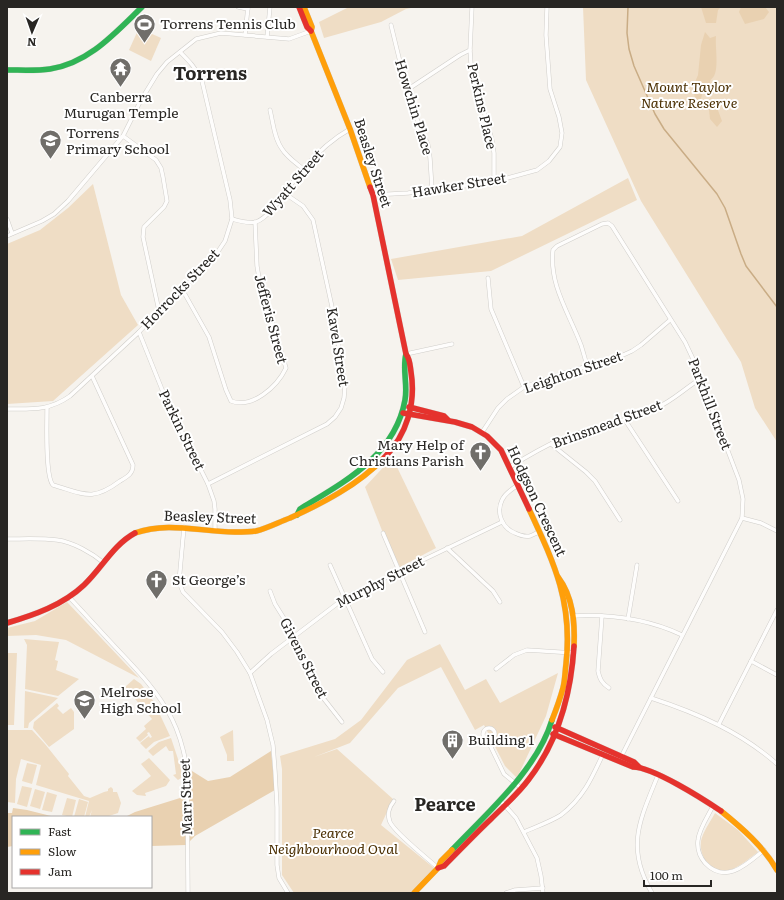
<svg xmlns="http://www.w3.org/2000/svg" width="784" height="900" font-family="Literata,serif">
	<rect width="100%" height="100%" fill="#f6f3ee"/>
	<!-- green -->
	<g fill="#efddc5">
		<path d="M349,7H416L406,9L381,22L324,38L319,22Z"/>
		<path d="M583,7H777V442L755,408L741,362L641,201L586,80Z"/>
		<path d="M139,28L161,38L151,61L129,50Z"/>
		<path d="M628,178L637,200L491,271L398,280L391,259L522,236Z"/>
		<path d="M93,184L121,295L138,325L53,401L7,404V244L40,230L68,208Z"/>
		<path d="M390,460L396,465L436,548L400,567L383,533L365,487Z"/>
		<path d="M67,602L139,678L66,640L36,635L7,636V628L35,621Z"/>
		<path d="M24,639L59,642L55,660L58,661L56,670L79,679L58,696L25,689L27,645Z"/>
		<path d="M440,644L465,690L486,679L500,703L558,673L546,716L517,778L505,766L484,725L475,730L441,667L398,688L350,743L314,757L337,749L393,799L381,825L434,868L410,893H294L282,875V769L280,756L335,739L361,720L407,660Z"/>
		<path d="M7,653H17L14,725H7Z"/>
		<path d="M134,679L141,684L154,702L170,736L154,742L146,749L140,743L149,736L150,738L152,737L149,732L147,733L148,735L140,742L136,738L146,729L144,726L152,719L125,687Z"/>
		<path d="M25,691L58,698L29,723L28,728H24Z"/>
		<path d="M57,703L59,706L57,708L63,714L71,708L74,712V729L49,747L33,728L34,722Z"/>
		<path d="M7,730H32L45,744L69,774L68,776L84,796L90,798L104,792L108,791V789L111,787L113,789V792H117L121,803L118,813L106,817H90L92,810L89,817H85L89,801L36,785L41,765L21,759L16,779L15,803L7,802Z"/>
		<path d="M233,730L234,761H227V755L220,737Z"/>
		<path d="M171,738L181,768V778L178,780L173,775L176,774L173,751H169L166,746L153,756L148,751L159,742Z"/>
		<path d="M149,758L170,780L166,786L145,793L146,796L137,795L132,791L151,776L141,764Z"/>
		<path d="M27,763L37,765L32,784L22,781Z"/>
		<path d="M22,786L32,788L27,807L17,804Z"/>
		<path d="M35,789L45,792L40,809L30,806Z"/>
		<path d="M47,792L57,795L52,812L42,810Z"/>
		<path d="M67,798L76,800L72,817L62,815Z"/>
		<path d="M79,799L88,802L84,817H74Z"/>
		<path d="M715,813L738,830L758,852C743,863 724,882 707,862C702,857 700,848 701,841C703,832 710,822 715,813Z"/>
	</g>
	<!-- forest -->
	<g fill="#e9d1b1">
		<path d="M701,7H721L718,10L716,23H706Z"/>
		<path d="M741,7H765L769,12L764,19L745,24L739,12Z"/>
		<path d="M705,32L710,38L716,36C715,47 719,67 714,76C713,78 711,79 710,81L711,85L703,91L698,109L696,105L693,87L698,75L701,45Z"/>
		<path d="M711,98L716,105L722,121L717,127L710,119L708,101Z"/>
		<path d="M271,751L275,790L195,836L186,845L151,846V817H125L135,812L180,798L192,771L208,781L230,777Z"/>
		<path d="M13,808L27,810L55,817H13V846L7,847V813H12Z"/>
	</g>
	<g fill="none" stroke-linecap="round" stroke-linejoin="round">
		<!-- stream -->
		<path stroke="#c9ac85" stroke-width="1.5" d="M628,7L627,33L629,49L634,66L655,114L664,129L717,194L725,208L741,254L746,266L777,307"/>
		<defs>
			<g id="street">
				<path d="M238,7L248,9"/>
				<path d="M472,7L470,50L471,64L492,140L494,153V182"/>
				<path d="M391,25L410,103L428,145L430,158L432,189"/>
				<path d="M245,35L248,7"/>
				<path d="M267,37L270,7"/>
				<path d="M407,90L460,55L470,50"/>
				<path d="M270,110C273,122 274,138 282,149C287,157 296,163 303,169"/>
				<path d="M123,136L156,160L161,168L163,177L167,201L164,207L144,227L143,237L159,311"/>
				<path d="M373,195L408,193L489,183L537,170L549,161L560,147L562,133L559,117L550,89L546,35L547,7"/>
				<path d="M7,219L12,233"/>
				<path d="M232,219C239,221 249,224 256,222C273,216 291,182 303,169C317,153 332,139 350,129"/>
				<path d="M7,236L42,221L54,214L68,201L123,136L141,100L157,74L167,62L196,39L221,33L289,39L311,31"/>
				<path d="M488,278L491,309L524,387"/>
				<path d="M182,289L209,337L226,390L231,401C252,409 277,387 286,368L259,278L257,266L255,222"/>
				<path d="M139,332L167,402L208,484L214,501L215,509V530"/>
				<path d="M406,354L452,344"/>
				<path d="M587,365C585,359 583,351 581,345C569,313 549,285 553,250L557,246L602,224L608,223L612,226L685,342L693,359L739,480L743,499L742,518L621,757"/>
				<path d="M47,408C47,422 45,477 53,485C84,494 92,502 120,481C127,477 133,474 133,465L92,376"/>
				<path d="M7,409C31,409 49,411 70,396L139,332L159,311L208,264L217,253L225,241L232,219L230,200L202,81C196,68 189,61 180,52"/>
				<path d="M625,420L678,501"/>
				<path d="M483,431L498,408L507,399L524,387L561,374L621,356L632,351L641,345L670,320"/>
				<path d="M551,444L586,472L595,481L620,520"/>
				<path d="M510,467C526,457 543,447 561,439C592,427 625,422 656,408C673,401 686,387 702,378"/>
				<path d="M208,484L327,424L335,417L341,408L344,398L345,386L334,316L313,220L303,206L284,193"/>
				<path d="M518,485C512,489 505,493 502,500C496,513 502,528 515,533C519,535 525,537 530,536C533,535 536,533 539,532"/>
				<path d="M742,518L761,523L777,531"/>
				<path d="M184,527L179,582L183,592L222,632L237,652L250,673L267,720L273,745L275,771L277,807V865L279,878L288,893"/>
				<path d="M383,533L425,632"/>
				<path d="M7,539C23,539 41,538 57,540C73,542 92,553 104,563"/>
				<path d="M447,548L493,591L500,602"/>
				<path d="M330,565L372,659L383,672"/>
				<path d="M270,591L275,604L295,636L316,686L324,699L342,722"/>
				<path d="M69,597C86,615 102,633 119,651C139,672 159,693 172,719C180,735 184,751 187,768L188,893"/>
				<path d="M572,616C609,614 648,619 682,635"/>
				<path d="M602,616L598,671C600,680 602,683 609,688"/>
				<path d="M628,619L637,565"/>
				<path d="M751,661L777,675"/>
				<path d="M496,669L514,655L527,650L574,653"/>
				<path d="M250,673L271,654L346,597L502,522"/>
				<path d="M651,698C697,713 741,732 777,764"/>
				<path d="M719,724L777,610"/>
				<circle cx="489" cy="734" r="6"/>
				<path d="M487,739L504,774L521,788"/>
				<path d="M500,800L516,818L537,858L541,876L543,893"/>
				<path d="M394,801C389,807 387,815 390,822C394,832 428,859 438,868"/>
				<path d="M713,806C708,816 699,829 698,840C697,848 700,857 705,863C726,885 747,864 764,850"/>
				<path d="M524,832C535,827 550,822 561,815C583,798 592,778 603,754"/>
				<path d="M506,893L515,890L543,888"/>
				<path d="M652,893C625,847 640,820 658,775"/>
			</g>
			<g id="fast">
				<path d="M7,70C21,70 36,71 50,69C89,63 115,33 142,7"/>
				<path d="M297,515L300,509C344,482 395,456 405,400C408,385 402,369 406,354"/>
				<path d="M452,850C487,813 537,770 552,720"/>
			</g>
			<g id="slow">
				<path d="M304,7L312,27L311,31L350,129L370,187"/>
				<path d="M529,509C554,563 573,602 566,664C565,672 565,680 563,688C560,699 556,710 552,720"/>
				<path d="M135,533C169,521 200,532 235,532C242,532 249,532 256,531C268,528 279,522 290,518C323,503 358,485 384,458"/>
				<path d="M558,577C573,597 575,622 574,646"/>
				<path d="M721,811C742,828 763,846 777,870"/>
				<path d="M414,893L438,868L441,861L452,850"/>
			</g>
			<g id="jam">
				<path d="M299,7L307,27L311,31"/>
				<path d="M370,187L373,195L406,354C410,359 410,365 411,372C416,403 407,435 384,458"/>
				<path d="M409,407L444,416L448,420"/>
				<path d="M403,413L455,422L472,427L487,436L501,450L529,509"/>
				<path d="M7,623C34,615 63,605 84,585C102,568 113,545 135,533"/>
				<path d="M555,727L634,762L639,767"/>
				<path d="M553,734L633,767C653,767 703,799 721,811"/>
				<path d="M438,868L444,866C460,850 475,834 491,819C504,806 518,794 529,779C559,740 571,694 574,646"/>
			</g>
		</defs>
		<!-- street casing -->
		<use href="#street" stroke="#d0ceca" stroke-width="4.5"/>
		<!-- fast casing -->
		<use href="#fast" stroke="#d0ceca" stroke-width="6"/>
		<!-- slow casing -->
		<use href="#slow" stroke="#d0ceca" stroke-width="6"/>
		<!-- jam casing -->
		<use href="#jam" stroke="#d0ceca" stroke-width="6"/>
		<!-- street -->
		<use href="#street" stroke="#fefdfc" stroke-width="3.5"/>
		<!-- fast -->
		<use href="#fast" stroke="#30b455" stroke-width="5.5"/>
		<!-- slow -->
		<use href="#slow" stroke="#ff9f0a" stroke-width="5.5"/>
		<!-- jam -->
		<use href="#jam" stroke="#e5322d" stroke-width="5.5"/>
	</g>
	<!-- icons -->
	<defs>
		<symbol id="stadium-pin" viewBox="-11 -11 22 30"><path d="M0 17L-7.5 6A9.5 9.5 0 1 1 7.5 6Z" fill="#706e6a" stroke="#fff"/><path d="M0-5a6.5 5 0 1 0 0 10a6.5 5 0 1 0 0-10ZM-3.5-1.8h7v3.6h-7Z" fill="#fff"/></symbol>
		<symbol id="temple-pin" viewBox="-11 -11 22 30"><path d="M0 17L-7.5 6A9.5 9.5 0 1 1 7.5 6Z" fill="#706e6a" stroke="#fff"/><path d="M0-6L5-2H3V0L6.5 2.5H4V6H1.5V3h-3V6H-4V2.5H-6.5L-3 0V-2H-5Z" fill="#fff"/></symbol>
		<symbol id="school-pin" viewBox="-11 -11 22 30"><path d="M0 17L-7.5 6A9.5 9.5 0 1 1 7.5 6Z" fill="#706e6a" stroke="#fff"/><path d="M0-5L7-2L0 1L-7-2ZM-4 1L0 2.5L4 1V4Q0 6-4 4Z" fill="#fff"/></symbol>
		<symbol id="church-pin" viewBox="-11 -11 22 30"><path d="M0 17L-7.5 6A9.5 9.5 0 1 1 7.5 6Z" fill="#706e6a" stroke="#fff"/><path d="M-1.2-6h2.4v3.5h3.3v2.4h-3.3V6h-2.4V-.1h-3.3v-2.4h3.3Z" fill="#fff"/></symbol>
		<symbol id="building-pin" viewBox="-11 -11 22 30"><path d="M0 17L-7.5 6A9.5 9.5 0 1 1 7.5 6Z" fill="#706e6a" stroke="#fff"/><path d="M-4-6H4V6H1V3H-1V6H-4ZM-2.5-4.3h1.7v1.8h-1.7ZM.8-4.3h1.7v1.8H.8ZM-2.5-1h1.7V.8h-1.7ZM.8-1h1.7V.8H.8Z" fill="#fff"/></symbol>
	</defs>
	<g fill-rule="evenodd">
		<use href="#stadium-pin" x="132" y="12" width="25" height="34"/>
		<use href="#temple-pin" x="108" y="56" width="25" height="34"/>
		<use href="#school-pin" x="38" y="128" width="25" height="34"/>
		<use href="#church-pin" x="468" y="440" width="25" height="34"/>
		<use href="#church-pin" x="144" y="568" width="25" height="34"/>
		<use href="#school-pin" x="72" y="688" width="25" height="34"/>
		<use href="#building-pin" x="440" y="728" width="25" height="34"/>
	</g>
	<g text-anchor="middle" stroke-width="4" stroke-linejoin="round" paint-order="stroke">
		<!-- poi labels -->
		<g font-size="14" fill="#282623" stroke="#fff" text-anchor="start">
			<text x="160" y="29">Torrens Tennis Club</text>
			<text x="121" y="102" text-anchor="middle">Canberra<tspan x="121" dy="16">Murugan Temple</tspan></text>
			<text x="66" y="138">Torrens<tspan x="66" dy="16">Primary School</tspan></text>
			<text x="464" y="450" text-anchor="end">Mary Help of<tspan x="464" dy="16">Christians Parish</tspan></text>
			<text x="172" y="585">St George’s</text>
			<text x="100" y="697">Melrose<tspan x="100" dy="16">High School</tspan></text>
			<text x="468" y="745">Building 1</text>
		</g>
		<!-- park labels -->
		<g font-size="14" font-style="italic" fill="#4a2e00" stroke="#fff">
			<text x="689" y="92">Mount Taylor<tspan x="689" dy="16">Nature Reserve</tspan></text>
			<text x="333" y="838">Pearce<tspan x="333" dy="16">Neighbourhood Oval</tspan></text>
		</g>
		<!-- street labels -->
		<g font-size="14" fill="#282623" stroke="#fff">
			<text transform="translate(482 106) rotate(77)" y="5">Perkins Place</text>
			<text transform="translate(414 107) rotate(73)" y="5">Howchin Place</text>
			<text transform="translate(373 163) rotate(72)" y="5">Beasley Street</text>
			<text transform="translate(293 183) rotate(-49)" y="5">Wyatt Street</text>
			<text transform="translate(459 185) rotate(-9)" y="5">Hawker Street</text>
			<text transform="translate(180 289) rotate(-46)" y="5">Horrocks Street</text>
			<text transform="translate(271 319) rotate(75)" y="5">Jefferis Street</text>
			<text transform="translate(338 347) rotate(81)" y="5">Kavel Street</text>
			<text transform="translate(573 372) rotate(-19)" y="5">Leighton Street</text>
			<text transform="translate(710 404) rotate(69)" y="5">Parkhill Street</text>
			<text transform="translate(607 424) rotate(-20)" y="5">Brinsmead Street</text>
			<text transform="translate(182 430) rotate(64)" y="5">Parkin Street</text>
			<text transform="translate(537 501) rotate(65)" y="5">Hodgson Crescent</text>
			<text transform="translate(210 517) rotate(2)" y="5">Beasley Street</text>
			<text transform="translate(380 582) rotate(-27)" y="5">Murphy Street</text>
			<text transform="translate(304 658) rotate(63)" y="5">Givens Street</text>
			<text transform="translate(186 797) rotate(-92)" y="5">Marr Street</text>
		</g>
		<!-- district labels -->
		<g font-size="18" font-weight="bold" fill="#282623" stroke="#fff">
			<text x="210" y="80">Torrens</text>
			<text x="445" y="811">Pearce</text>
		</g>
	</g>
	<!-- border -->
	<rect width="784" height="900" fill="none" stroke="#282623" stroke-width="16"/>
	<!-- legend -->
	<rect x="12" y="816" width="140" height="72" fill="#ffffff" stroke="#a9a8a7"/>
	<rect x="20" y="829" width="20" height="6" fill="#30b455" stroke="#a9a8a7"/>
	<text x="48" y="836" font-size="12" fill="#282623">Fast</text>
	<rect x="20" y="849" width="20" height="6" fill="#ff9f0a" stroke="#a9a8a7"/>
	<text x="48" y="856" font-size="12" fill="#282623">Slow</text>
	<rect x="20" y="869" width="20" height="6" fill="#e5322d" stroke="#a9a8a7"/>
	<text x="48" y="876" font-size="12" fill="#282623">Jam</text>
	<!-- north arrow -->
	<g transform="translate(32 32) rotate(182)" stroke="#ffffff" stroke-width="3" paint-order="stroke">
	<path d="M0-3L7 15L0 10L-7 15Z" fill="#282623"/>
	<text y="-6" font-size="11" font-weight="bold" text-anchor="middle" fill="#282623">N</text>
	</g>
	<!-- scale -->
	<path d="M644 880v6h67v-6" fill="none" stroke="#282623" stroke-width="2"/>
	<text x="650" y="880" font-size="12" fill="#282623" stroke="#ffffff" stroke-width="3" paint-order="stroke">100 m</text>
</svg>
